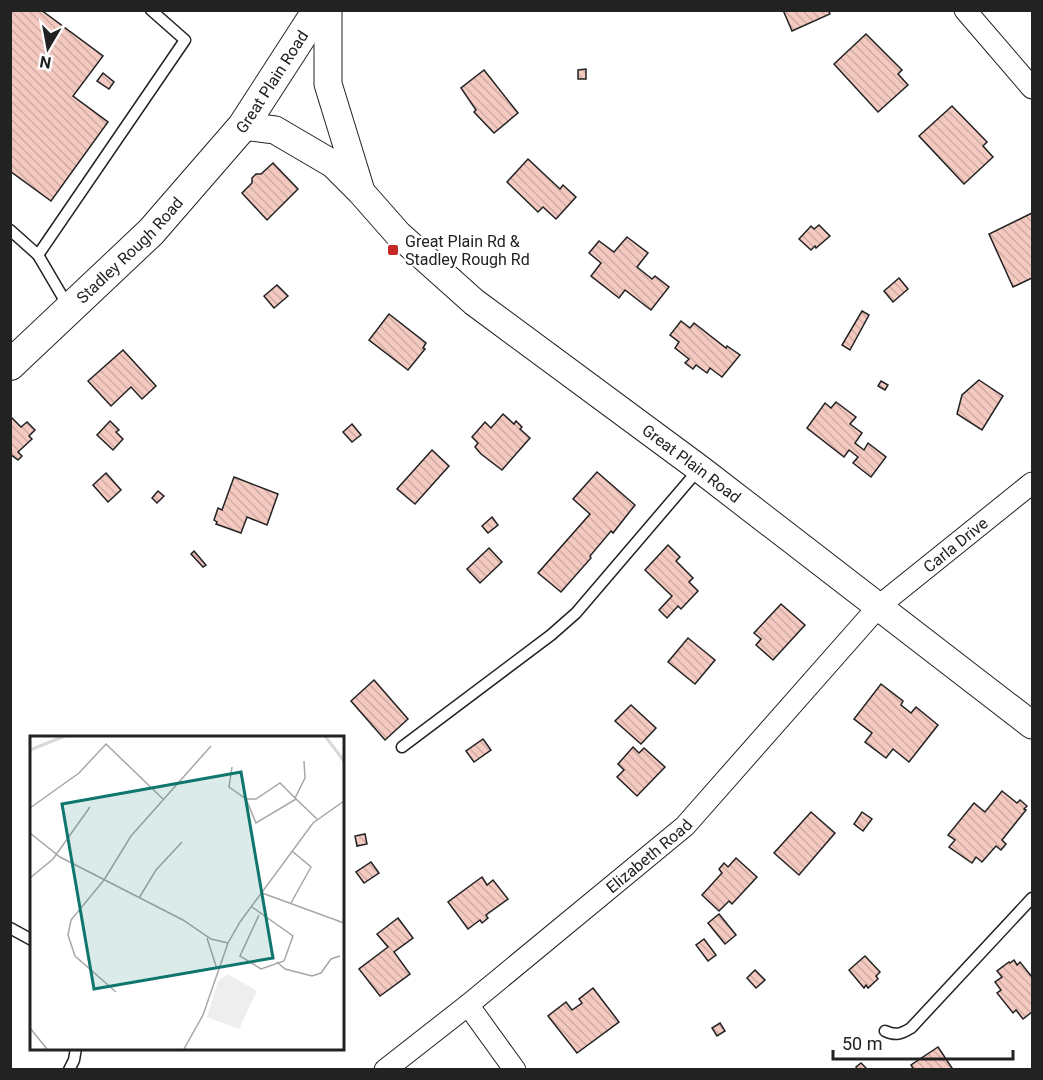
<svg xmlns="http://www.w3.org/2000/svg" width="1043" height="1080" font-family="Roboto,sans-serif">
	<defs>
		<pattern id="building-back-hatch" width="6" height="6" patternUnits="userSpaceOnUse" patternTransform="scale(1.5)"><rect width="6" height="6" fill="#f3c9c0"/><path d="M-1 5l2 2M0 0l6 6M5-1l2 2" fill="none" stroke="#d0aca5"/></pattern>
	</defs>
	<rect width="100%" height="100%" fill="#fff"/>
	<!-- building -->
	<g fill="url(#building-back-hatch)" stroke="#222" stroke-width="1.5">
		<path d="M10,10H41L103,56L73,96L108,122L51,201L10,171Z"/>
		<path d="M783,10H828L830,14L792,31Z"/>
		<path d="M866,34L902,70L898,74L908,85L878,112L834,64Z"/>
		<path d="M586,69V79H578V70Z"/>
		<path d="M484,70L518,113L494,133L474,112L476,110L461,88Z"/>
		<path d="M103,73L114,82L109,89L97,81Z"/>
		<path d="M952,106L987,142L983,146L993,157L964,184L919,136Z"/>
		<path d="M528,159L560,189L563,185L576,197L556,219L543,207L538,212L507,182Z"/>
		<path d="M273,163L298,189L267,220L242,193L252,183V178L256,174H261Z"/>
		<path d="M1032,213V278L1013,287L989,234Z"/>
		<path d="M819,225L830,236L816,248L815,246L811,250L799,239L811,226L814,229Z"/>
		<path d="M627,237L648,253L637,267L652,279L655,276L669,287L651,310L625,290L619,298L591,276L601,263L589,253L599,241L614,252Z"/>
		<path d="M899,278L908,289L893,302L884,291Z"/>
		<path d="M277,285L288,296L274,308L264,296Z"/>
		<path d="M862,311L869,315L850,350L842,345Z"/>
		<path d="M389,314L426,343L423,348L425,349L408,370L369,340Z"/>
		<path d="M681,321L690,328L694,323L726,348L727,346L740,355L722,377L710,368L707,373L696,365L693,369L685,363L689,359L675,348L679,342L670,335Z"/>
		<path d="M123,350L156,386L142,399L131,387L111,406L88,381Z"/>
		<path d="M979,380L1003,396L982,430L957,414L962,395Z"/>
		<path d="M881,381L888,385L885,390L878,386Z"/>
		<path d="M836,402L856,417L850,424L862,433L855,443L864,450L868,443L886,457L871,477L853,463L858,457L849,450L844,457L807,428L825,403L831,408Z"/>
		<path d="M503,414L514,424L516,421L522,427L520,429L530,438L502,470L481,454L475,447L478,443L472,437L485,422L491,428Z"/>
		<path d="M10,416L21,427L27,422L35,430L29,436L32,439L18,452L22,456L18,460L10,454Z"/>
		<path d="M110,421L119,430L116,432L123,439L113,450L97,435Z"/>
		<path d="M352,424L361,435L352,442L343,432Z"/>
		<path d="M432,450L449,466L415,504L397,489Z"/>
		<path d="M597,472L635,505L613,533L611,531L590,556L591,558L561,592L538,573L590,514L573,499Z"/>
		<path d="M106,473L121,490L108,502L93,485Z"/>
		<path d="M234,477L278,494L267,525L247,517L241,533L216,524L217,522L214,520L218,508L222,510Z"/>
		<path d="M158,491L164,496L157,503L152,498Z"/>
		<path d="M492,517L498,525L488,533L482,526Z"/>
		<path d="M668,545L680,557L676,561L693,578L689,582L698,591L681,609L678,606L667,618L659,610L672,596L645,570Z"/>
		<path d="M489,548L502,562L480,583L467,569Z"/>
		<path d="M194,551L206,565L203,567L191,554Z"/>
		<path d="M781,604L805,625L773,660L756,645L761,639L754,633Z"/>
		<path d="M688,638L715,660L695,684L668,662Z"/>
		<path d="M374,680L408,719L385,740L351,701Z"/>
		<path d="M881,684L903,701L901,705L911,713L916,707L938,725L909,762L893,749L886,758L865,742L872,733L854,719Z"/>
		<path d="M631,705L656,728L641,744L615,721Z"/>
		<path d="M483,739L491,750L474,762L466,751Z"/>
		<path d="M633,747L639,753L644,748L665,767L637,796L617,777L624,770L618,764Z"/>
		<path d="M1002,791L1017,803L1020,800L1027,806L1024,809L1026,810L1002,840L1006,844L1001,850L996,846L982,862L976,857L972,863L949,847L955,840L948,835L974,803L985,812Z"/>
		<path d="M811,812L835,833L799,875L774,853Z"/>
		<path d="M862,812L872,819L863,831L854,824Z"/>
		<path d="M365,834L367,844L357,846L355,836Z"/>
		<path d="M736,858L757,877L732,904L729,901L719,911L702,895L722,873L719,869L724,863L728,867Z"/>
		<path d="M371,862L379,873L364,883L356,872Z"/>
		<path d="M482,877L487,885L493,880L508,899L486,915L488,918L482,923L480,920L468,929L448,902Z"/>
		<path d="M719,914L736,935L725,944L708,923Z"/>
		<path d="M398,918L413,938L394,952L410,974L380,996L359,969L388,947L377,934Z"/>
		<path d="M704,939L716,955L708,961L696,945Z"/>
		<path d="M865,956L880,972L876,976L878,979L868,988L866,985L864,988L849,970Z"/>
		<path d="M1014,960L1017,965L1020,962L1032,977V1012L1023,1019L1016,1010L1013,1013L997,993L1001,990L995,982L1002,977L997,971L1009,962L1010,963Z"/>
		<path d="M755,970L765,980L756,988L747,978Z"/>
		<path d="M593,988L619,1022L577,1053L548,1016L566,1002L572,1010L582,1003L579,999Z"/>
		<path d="M720,1023L725,1031L717,1036L712,1028Z"/>
		<path d="M938,1047L952,1068L949,1070H914L911,1065Z"/>
		<path d="M861,1063L866,1068L864,1070H858L856,1067Z"/>
	</g>
	<g fill="none" stroke-linecap="round" stroke-linejoin="round">
		<defs>
			<g id="service">
				<path d="M10,230L38,255L68,306"/>
				<path d="M38,255L185,40L151,10"/>
				<path d="M402,747L551,635L576,613L699,469"/>
				<path d="M10,928L32,940"/>
				<path d="M885,1031C896,1036 901,1034 911,1028L1032,898"/>
				<path d="M69,1070L74,1060L76,1048"/>
			</g>
			<g id="minor">
				<path d="M965,10L1032,88"/>
				<path d="M468,1005L515,1070"/>
				<path id="s1" d="M385,1070L468,1005L685,826L879,606L1032,483"/>
			</g>
			<g id="tertiary">
				<path d="M328,10V84L360,188"/>
				<path id="s2" d="M243,126L275,130L333,164L361,192L398,234L474,302L700,469L1032,725"/>
			</g>
			<g id="secondary">
				<path id="s3" d="M10,365L151,232L243,126L318,10"/>
			</g>
		</defs>
		<!-- service casing -->
		<use href="#service" stroke="#222" stroke-width="13"/>
		<!-- minor casing -->
		<use href="#minor" stroke="#222" stroke-width="23"/>
		<!-- tertiary casing -->
		<use href="#tertiary" stroke="#222" stroke-width="29"/>
		<!-- secondary casing -->
		<use href="#secondary" stroke="#222" stroke-width="32"/>
		<!-- service -->
		<use href="#service" stroke="#fff" stroke-width="10"/>
		<!-- minor -->
		<use href="#minor" stroke="#fff" stroke-width="21"/>
		<!-- tertiary -->
		<use href="#tertiary" stroke="#fff" stroke-width="27"/>
		<!-- secondary -->
		<use href="#secondary" stroke="#fff" stroke-width="30"/>
	</g>
	<!-- markers -->
	<rect fill="#c62828" stroke="#fff" stroke-width="2" x="387" y="244" width="12" height="12" rx="3"/>
	<g text-anchor="middle" stroke-width="4.5" stroke-linejoin="round" paint-order="stroke">
		<!-- street labels -->
		<g font-size="16" fill="#222" stroke="#fff">
			<text dy="6" stroke="none"><textPath href="#s3" startOffset="387">Great Plain Road</textPath></text>
			<text dy="6" stroke="none"><textPath href="#s3" startOffset="166">Stadley Rough Road</textPath></text>
			<text dy="6" stroke="none"><textPath href="#s2" startOffset="568">Great Plain Road</textPath></text>
			<text dy="6" stroke="none"><textPath href="#s1" startOffset="778">Carla Drive</textPath></text>
			<text dy="6" stroke="none"><textPath href="#s1" startOffset="340">Elizabeth Road</textPath></text>
		</g>
		<!-- poi labels -->
		<g font-size="16" fill="#222" stroke="#fff" text-anchor="start">
			<text x="405" y="247">Great Plain Rd &amp;<tspan x="405" dy="18">Stadley Rough Rd</tspan></text>
		</g>
	</g>
	<!-- overview -->
	<g transform="translate(30 736)">
		<rect width="314" height="314" fill="#fff"/>
		<path d="M198,238L227,255L209,293L177,281L188,245Z" fill="#eee"/>
		<path fill="none" stroke="#d9d9d9" stroke-width="3" d="M295,0L314,25M0,14L35,0"/>
		<path fill="none" stroke="#a7a7a7" stroke-width="1.5" d="M202,31L199,51L216,63L226,87L266,63L287,83M265,62L275,42L274,25M216,63H226L250,47L266,63M0,72L49,37L76,8L133,63M0,97L30,121L153,184L181,203L198,207M0,142L23,123L60,71M232,157L314,187M109,162L126,134L152,106M261,167L281,131L262,115M222,171L263,200L254,225L231,233L210,220L229,179M177,202L187,233M247,226L255,233L282,240L291,237L301,223L310,220M86,256L45,220L38,199L41,184L74,144L101,100L181,10M0,292L17,313M154,313L173,279L198,207L210,186L283,87L314,65"/>
		<path fill="#0f766e" fill-opacity="0.15" stroke="#0f766e" stroke-width="3" d="M211,36L243,222L64,253L32,68Z"/>
		<rect width="314" height="314" fill="none" stroke="#222" stroke-width="3"/>
	</g>
	<!-- border -->
	<rect width="1043" height="1080" fill="none" stroke="#222222" stroke-width="24"/>
	<!-- north arrow -->
	<g transform="translate(48 48) rotate(190)" stroke="#ffffff" stroke-width="4.5" paint-order="stroke">
	<path d="M0-4.5L10 22L0 15L-10 22Z" fill="#222222"/>
	<text y="-9" font-size="16" font-weight="bold" text-anchor="middle" fill="#222222">N</text>
	</g>
	<!-- scale -->
	<path d="M833 1050v9h180v-9" fill="none" stroke="#222222" stroke-width="3"/>
	<text x="842" y="1050" font-size="18" fill="#222222" stroke="#ffffff" stroke-width="4.5" paint-order="stroke">50 m</text>
</svg>
